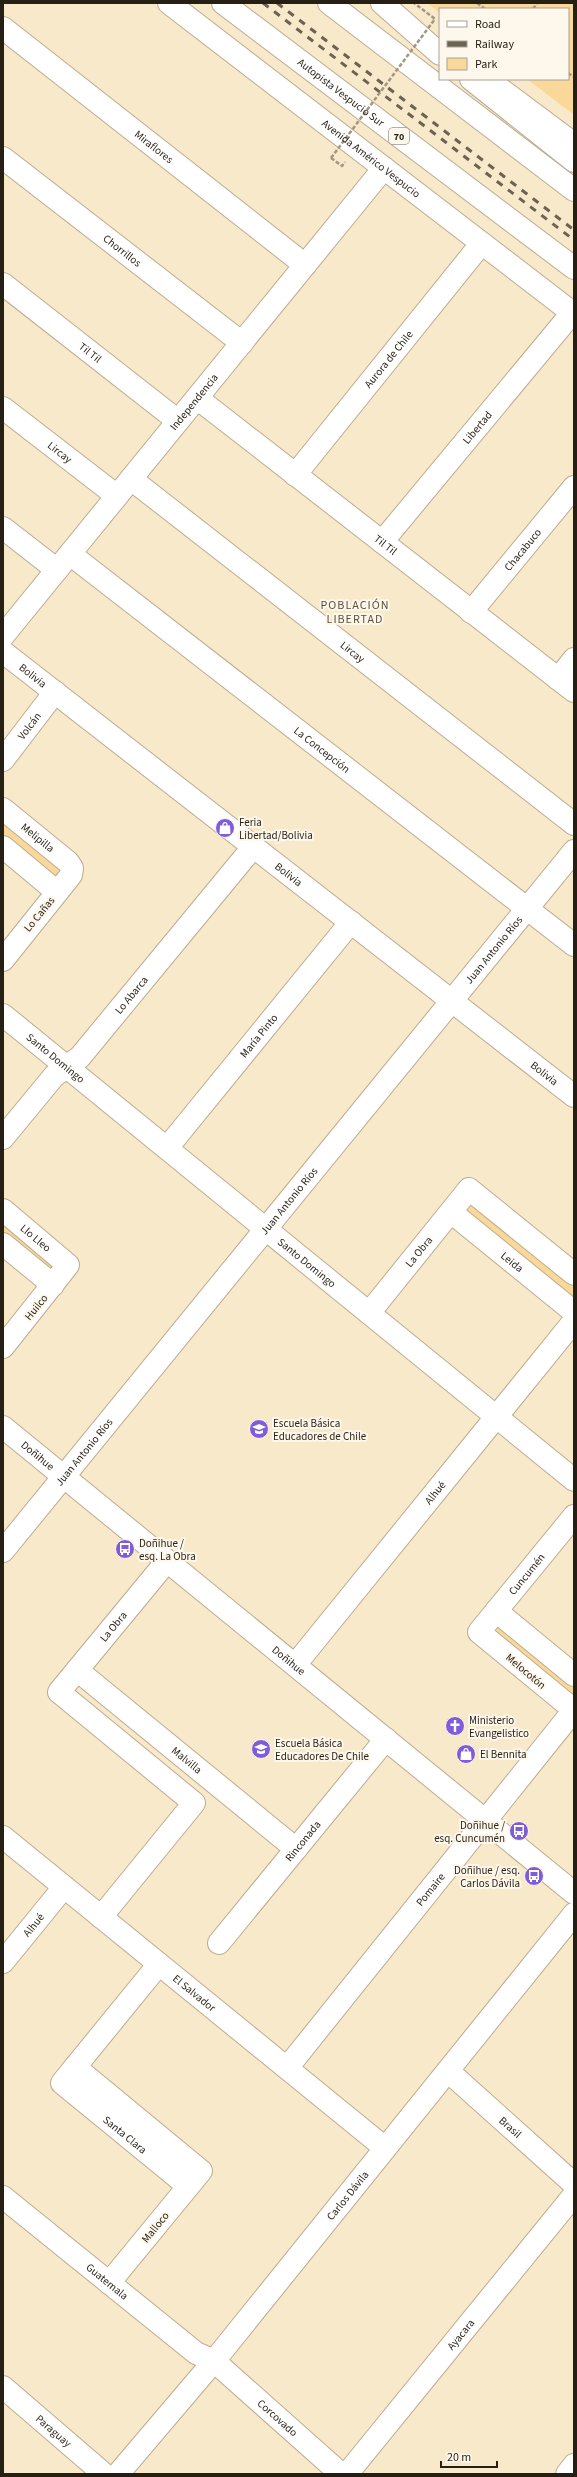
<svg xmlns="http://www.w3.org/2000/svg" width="577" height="2477" font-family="'Source Sans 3',sans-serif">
	<rect width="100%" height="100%" fill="#f9e9cb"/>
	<!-- green -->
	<g fill="#f9d899">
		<path d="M427,3H574V115L527,79H568V9H440V13Z"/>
		<path d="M3,818L64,868L59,881L3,841Z"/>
		<path d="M472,1200L574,1279V1304L461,1214Z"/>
		<path d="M3,1217L62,1266L52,1279L3,1240Z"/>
		<path d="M498,1618L574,1680V1702L486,1633Z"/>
	</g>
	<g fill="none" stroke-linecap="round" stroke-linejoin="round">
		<defs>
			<g id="minor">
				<path id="s1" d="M3,28L305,265"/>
				<path id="s2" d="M3,158L242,343"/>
				<path id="s3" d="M3,284L178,421"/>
				<path id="s4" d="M197,398L574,691"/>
				<path id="s5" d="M3,408L117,496"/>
				<path id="s6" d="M295,475L481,244"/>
				<path id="s7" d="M131,479L574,824"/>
				<path d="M3,528L57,570"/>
				<path id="s8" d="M382,542L572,313"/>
				<path id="s9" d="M70,554L574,945"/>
				<path id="s10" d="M471,612L574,487"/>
				<path id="s11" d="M3,636L384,168"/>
				<path id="s12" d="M3,652L574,1096"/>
				<path d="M558,679L574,659"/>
				<path id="s13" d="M3,760L55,692"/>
				<path id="s14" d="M3,809L68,862L72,868L71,875L3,960"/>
				<path d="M3,847L57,892"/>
				<path id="s15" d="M3,1015L574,1480"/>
				<path id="s16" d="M3,1138L54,1076L80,1057L254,846"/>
				<path id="s17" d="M167,1148L351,922"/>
				<path id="s18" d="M3,1210L68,1265L3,1347"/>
				<path id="s19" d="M451,1212L574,1312"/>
				<path d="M3,1244L53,1285"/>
				<path id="s20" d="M369,1313L469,1189L574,1274"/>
				<path id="s21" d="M3,1427L574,1893"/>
				<path id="s22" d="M3,1551L574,851"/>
				<path d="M496,1611L574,1675"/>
				<path id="s23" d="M295,1665L574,1321"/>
				<path id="s24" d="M77,1670L296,1849"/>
				<path id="s25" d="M574,1710L479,1632L574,1516"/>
				<path id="s26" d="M3,1837L385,2148"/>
				<path id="s27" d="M101,1917L194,1803L59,1692L167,1561"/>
				<path id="s28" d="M219,1943L386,1739"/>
				<path id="s29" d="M3,1962L64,1887"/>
				<path id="s30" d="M159,1964L62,2083L188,2186"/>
				<path d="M75,2067L201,2171L109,2283"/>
				<path id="s31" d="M287,2068L574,1710"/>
				<path id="s32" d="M448,2071L574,2184"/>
				<path id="s33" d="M3,2197L196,2353L214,2361L341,2474"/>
				<path id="s34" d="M3,2387L104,2474"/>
				<path id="s35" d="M118,2474L214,2361L574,1914"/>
				<path id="s36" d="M347,2474L574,2195"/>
				<path d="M567,2474L574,2465"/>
			</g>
			<g id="major">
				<path id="s37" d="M169,3L574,314"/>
				<path d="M495,85L574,144"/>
			</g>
			<g id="highway">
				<path id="s38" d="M223,3L574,268"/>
				<path d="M329,3L574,190"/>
				<path d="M382,3L440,54"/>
				<path d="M471,79L574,161"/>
				<path d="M572,313L574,314"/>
			</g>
		</defs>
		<!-- minor casing -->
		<use href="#minor" stroke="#bbac90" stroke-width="24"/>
		<!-- major casing -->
		<use href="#major" stroke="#bbac90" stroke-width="24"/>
		<!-- highway casing -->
		<use href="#highway" stroke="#bbac90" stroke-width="24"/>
		<!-- path -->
		<g stroke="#a39781" stroke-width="2.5" stroke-dasharray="4 2" stroke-linecap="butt">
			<path d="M477,3L485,9"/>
			<path d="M533,9L537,3"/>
			<path d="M568,73L574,77"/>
			<path d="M331,158L342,166L345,162"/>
		</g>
		<!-- minor -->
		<use href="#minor" stroke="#fff" stroke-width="22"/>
		<!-- major -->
		<use href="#major" stroke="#fff" stroke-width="22"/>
		<!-- highway -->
		<use href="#highway" stroke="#fff" stroke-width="22"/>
		<!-- rail -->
		<g stroke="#6c6251" stroke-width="3" stroke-dasharray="7 7" stroke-linecap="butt">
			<path d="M263,3L574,240"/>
			<path d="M277,3L574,230"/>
		</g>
		<!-- path-bridge -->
		<path stroke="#a39781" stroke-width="2.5" stroke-dasharray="4 2" stroke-linecap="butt" d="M331,158L435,19L414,3"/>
	</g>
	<!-- icons -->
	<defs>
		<symbol id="shop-disc" viewBox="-11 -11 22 22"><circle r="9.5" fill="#7f5dd8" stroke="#fef7ec"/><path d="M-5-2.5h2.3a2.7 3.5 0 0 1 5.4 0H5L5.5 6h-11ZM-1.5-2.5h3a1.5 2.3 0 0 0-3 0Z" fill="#fff"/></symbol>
		<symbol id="school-disc" viewBox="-11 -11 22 22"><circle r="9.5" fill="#7f5dd8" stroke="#fef7ec"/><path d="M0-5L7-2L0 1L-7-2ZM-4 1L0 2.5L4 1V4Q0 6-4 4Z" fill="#fff"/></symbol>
		<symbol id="bus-disc" viewBox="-11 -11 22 22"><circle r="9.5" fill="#7f5dd8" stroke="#fef7ec"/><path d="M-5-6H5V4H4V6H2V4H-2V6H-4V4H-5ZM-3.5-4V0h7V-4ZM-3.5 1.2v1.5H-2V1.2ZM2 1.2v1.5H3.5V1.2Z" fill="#fff"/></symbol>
		<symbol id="church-disc" viewBox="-11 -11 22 22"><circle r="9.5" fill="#7f5dd8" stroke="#fef7ec"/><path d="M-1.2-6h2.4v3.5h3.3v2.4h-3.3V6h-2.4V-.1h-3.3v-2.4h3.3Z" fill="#fff"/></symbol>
	</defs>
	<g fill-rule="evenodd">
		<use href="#shop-disc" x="214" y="817" width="22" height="22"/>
		<use href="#school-disc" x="248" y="1418" width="22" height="22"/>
		<use href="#bus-disc" x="114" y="1538" width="22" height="22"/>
		<use href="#church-disc" x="444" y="1715" width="22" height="22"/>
		<use href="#school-disc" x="250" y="1738" width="22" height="22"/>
		<use href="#shop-disc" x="455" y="1743" width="22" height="22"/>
		<use href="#bus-disc" x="508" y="1820" width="22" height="22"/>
		<use href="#bus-disc" x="523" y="1865" width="22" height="22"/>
	</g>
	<g text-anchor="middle" stroke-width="4" stroke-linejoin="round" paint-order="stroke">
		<!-- shield labels -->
		<rect fill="#fef7ec" stroke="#666055" stroke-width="1" x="389" y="128" width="20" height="16" rx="3"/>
		<g font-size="10" font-weight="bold" fill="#251f14">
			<text x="399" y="140">70</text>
		</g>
		<!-- street labels -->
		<g font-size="11" fill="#251f14" stroke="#fef7ec">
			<text dy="4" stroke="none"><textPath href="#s38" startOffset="148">Autopista Vespucio Sur</textPath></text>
			<text dy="4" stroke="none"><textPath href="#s1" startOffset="192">Miraflores</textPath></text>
			<text dy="4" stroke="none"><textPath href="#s37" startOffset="255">Avenida Américo Vespucio</textPath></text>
			<text dy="4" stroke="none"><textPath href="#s2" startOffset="151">Chorrillos</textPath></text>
			<text dy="4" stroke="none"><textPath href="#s3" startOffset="111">Til Til</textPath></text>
			<text dy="4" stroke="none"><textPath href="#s6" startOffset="149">Aurora de Chile</textPath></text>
			<text dy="4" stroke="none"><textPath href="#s11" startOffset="302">Independencia</textPath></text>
			<text dy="4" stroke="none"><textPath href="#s8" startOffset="149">Libertad</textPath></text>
			<text dy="4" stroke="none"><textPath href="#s5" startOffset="72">Lircay</textPath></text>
			<text dy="4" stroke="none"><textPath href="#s4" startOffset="239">Til Til</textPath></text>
			<text dy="4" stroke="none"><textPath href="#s10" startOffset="81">Chacabuco</textPath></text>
			<text dy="4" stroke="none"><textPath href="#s7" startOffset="281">Lircay</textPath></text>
			<text dy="4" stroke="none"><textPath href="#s12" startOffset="38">Bolivia</textPath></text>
			<text dy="4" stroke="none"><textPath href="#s13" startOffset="43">Volcán</textPath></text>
			<text dy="4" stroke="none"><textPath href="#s9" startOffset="319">La Concepción</textPath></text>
			<text dy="4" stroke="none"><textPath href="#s14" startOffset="45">Melipilla</textPath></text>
			<text dy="4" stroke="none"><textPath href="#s12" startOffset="362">Bolivia</textPath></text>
			<text transform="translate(39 914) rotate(-51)" y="4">Lo Cañas</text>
			<text dy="4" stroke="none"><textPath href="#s22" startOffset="776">Juan Antonio Ríos</textPath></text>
			<text dy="4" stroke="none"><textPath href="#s16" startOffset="193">Lo Abarca</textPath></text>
			<text dy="4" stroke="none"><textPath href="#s17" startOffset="145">María Pinto</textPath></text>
			<text dy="4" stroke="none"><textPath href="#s15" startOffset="68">Santo Domingo</textPath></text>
			<text dy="4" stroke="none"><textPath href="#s12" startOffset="686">Bolivia</textPath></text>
			<text dy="4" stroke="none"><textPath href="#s22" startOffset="452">Juan Antonio Ríos</textPath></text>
			<text dy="4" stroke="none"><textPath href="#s18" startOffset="43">Llo Lleo</textPath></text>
			<text dy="4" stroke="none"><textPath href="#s20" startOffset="79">La Obra</textPath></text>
			<text dy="4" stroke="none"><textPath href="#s19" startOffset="79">Leida</textPath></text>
			<text dy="4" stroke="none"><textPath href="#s15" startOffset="392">Santo Domingo</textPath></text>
			<text transform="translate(36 1307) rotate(-51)" y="4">Huilco</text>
			<text dy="4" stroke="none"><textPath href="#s22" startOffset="128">Juan Antonio Ríos</textPath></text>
			<text dy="4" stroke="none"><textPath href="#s21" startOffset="45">Doñihue</textPath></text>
			<text dy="4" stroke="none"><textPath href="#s23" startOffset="222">Alhué</textPath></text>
			<text dy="4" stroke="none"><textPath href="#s25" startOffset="198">Cuncumén</textPath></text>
			<text dy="4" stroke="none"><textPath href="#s27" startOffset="407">La Obra</textPath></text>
			<text dy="4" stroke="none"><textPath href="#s21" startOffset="369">Doñihue</textPath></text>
			<text transform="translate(526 1671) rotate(40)" y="4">Melocotón</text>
			<text dy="4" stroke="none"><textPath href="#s24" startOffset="142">Malvilla</textPath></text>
			<text dy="4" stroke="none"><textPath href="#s28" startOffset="132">Rinconada</textPath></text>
			<text dy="4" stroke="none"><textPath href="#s31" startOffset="229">Pomaire</textPath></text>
			<text dy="4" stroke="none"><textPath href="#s29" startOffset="48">Alhué</textPath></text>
			<text dy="4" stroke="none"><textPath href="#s26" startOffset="247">El Salvador</textPath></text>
			<text dy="4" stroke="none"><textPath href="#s32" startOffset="84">Brasil</textPath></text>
			<text dy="4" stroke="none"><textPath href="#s30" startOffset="235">Santa Clara</textPath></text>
			<text dy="4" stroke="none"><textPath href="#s35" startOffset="361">Carlos Dávila</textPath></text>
			<text transform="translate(155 2227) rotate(-51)" y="4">Malloco</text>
			<text dy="4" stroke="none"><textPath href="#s33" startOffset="134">Guatemala</textPath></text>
			<text dy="4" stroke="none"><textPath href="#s36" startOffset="180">Ayacara</textPath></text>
			<text dy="4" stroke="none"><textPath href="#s33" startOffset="353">Corcovado</textPath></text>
			<text dy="4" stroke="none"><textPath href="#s34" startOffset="67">Paraguay</textPath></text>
		</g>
		<!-- poi labels -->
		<g font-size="11" fill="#251f14" stroke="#fef7ec" text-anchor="start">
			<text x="239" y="826">Feria<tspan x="239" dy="13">Libertad/Bolivia</tspan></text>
			<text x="273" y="1427">Escuela Básica<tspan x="273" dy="13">Educadores de Chile</tspan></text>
			<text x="139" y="1547">Doñihue /<tspan x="139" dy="13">esq. La Obra</tspan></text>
			<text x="469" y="1724">Ministerio<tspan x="469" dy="13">Evangelistico</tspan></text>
			<text x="275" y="1747">Escuela Básica<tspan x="275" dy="13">Educadores De Chile</tspan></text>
			<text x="480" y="1758">El Bennita</text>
			<text x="505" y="1829" text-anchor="end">Doñihue /<tspan x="505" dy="13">esq. Cuncumén</tspan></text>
			<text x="520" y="1874" text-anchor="end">Doñihue / esq.<tspan x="520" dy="13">Carlos Dávila</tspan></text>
		</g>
		<!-- neighbourhood labels -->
		<g font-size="12" letter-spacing="1" fill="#5f5138" stroke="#fef7ec">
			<text x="355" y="609">POBLACIÓN<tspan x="355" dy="14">LIBERTAD</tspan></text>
		</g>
	</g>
	<!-- border -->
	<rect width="577" height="2477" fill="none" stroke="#251f14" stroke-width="8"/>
	<!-- legend -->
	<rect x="439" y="8" width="130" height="72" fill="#fef7ec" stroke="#a7a196"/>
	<rect x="447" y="21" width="20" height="6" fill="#ffffff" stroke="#a7a196"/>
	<text x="475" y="28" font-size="12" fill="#251f14">Road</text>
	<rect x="447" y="41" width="20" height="6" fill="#6c6251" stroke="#a7a196"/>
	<text x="475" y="48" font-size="12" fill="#251f14">Railway</text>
	<rect x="447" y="58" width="20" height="12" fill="#f9d899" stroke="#a7a196"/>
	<text x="475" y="68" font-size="12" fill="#251f14">Park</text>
	<!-- scale -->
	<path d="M441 2461v6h56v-6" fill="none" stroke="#251f14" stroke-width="2"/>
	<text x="447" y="2461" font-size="12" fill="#251f14" stroke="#fef7ec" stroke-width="3" paint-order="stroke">20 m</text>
</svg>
